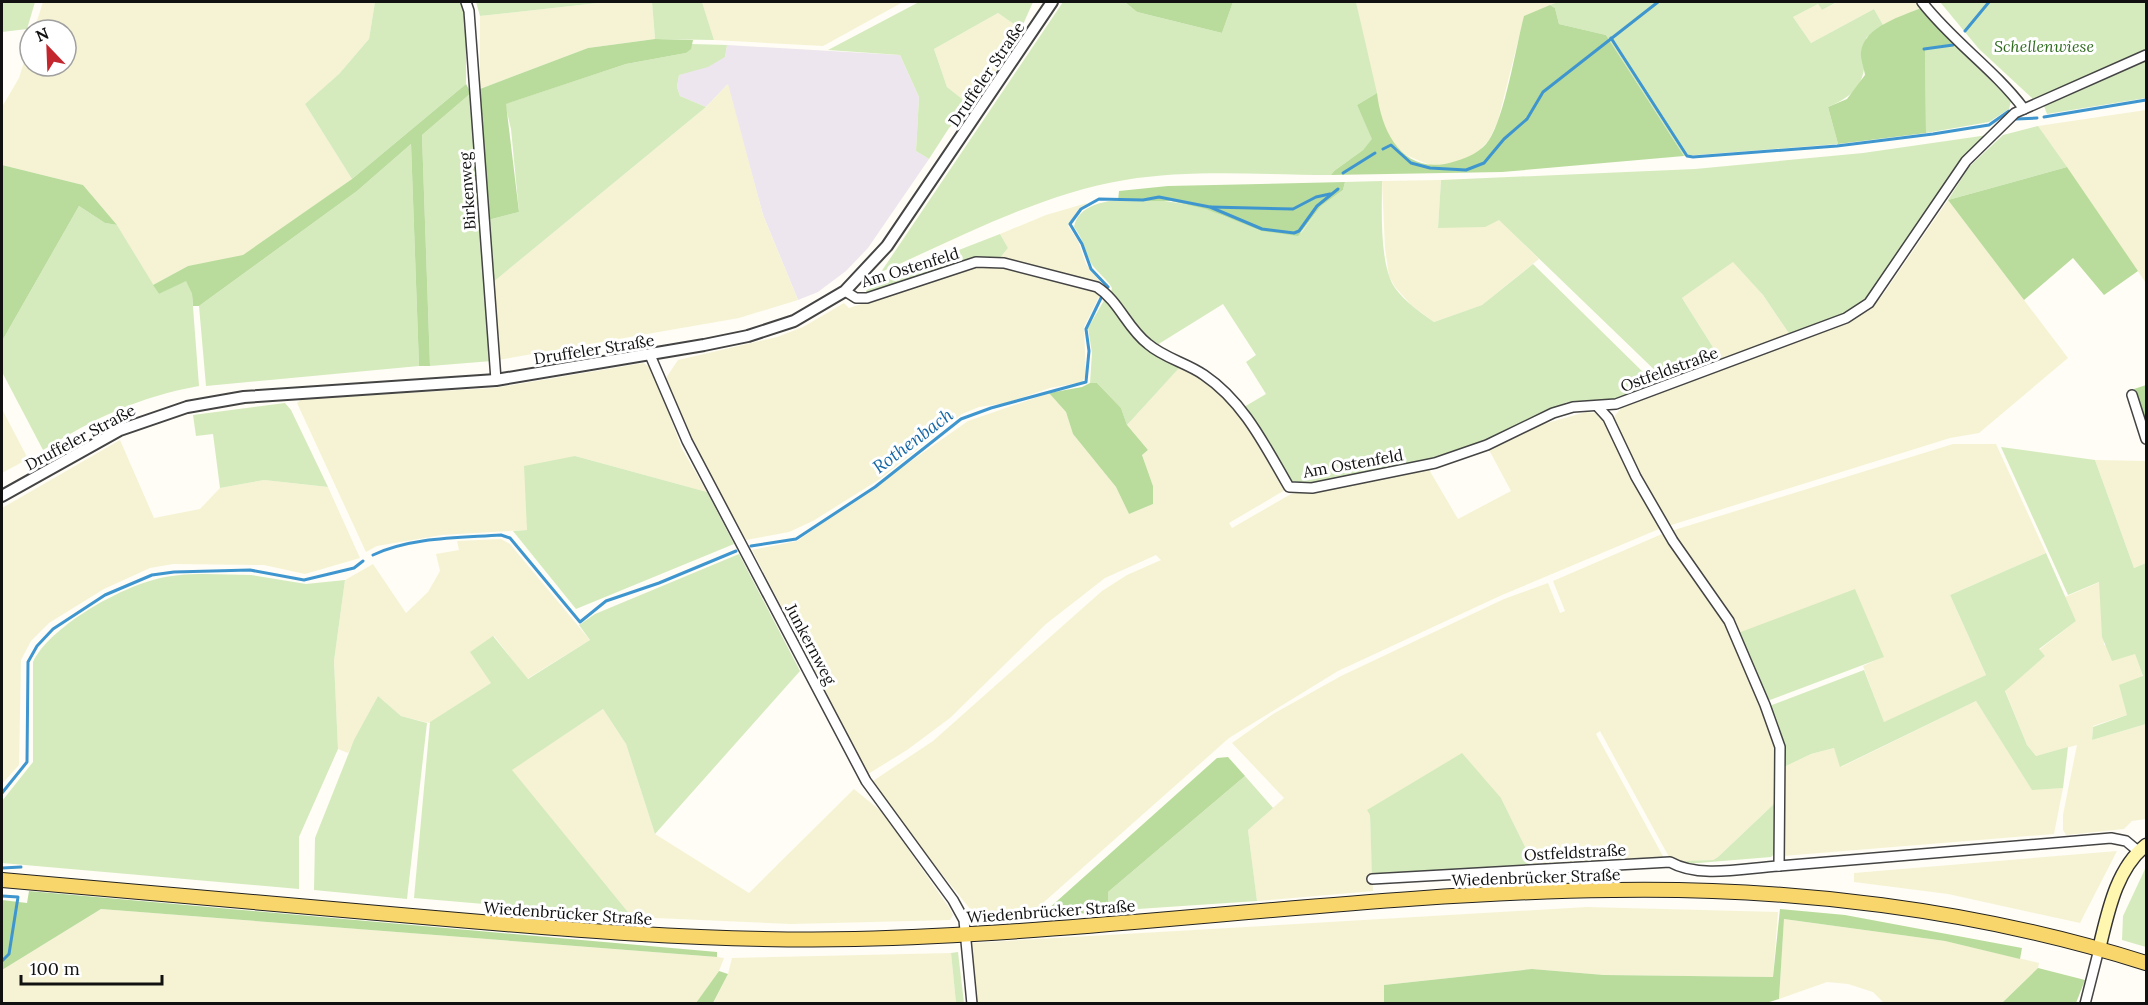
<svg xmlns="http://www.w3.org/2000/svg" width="2148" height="1005" font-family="Lora,serif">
	<rect width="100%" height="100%" fill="#fffdf5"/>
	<!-- industrial -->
	<path fill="#eee6ef" d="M727,45L900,55L919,97L916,151L929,159L868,248L846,271L818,292L798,300L763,215L727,85L706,107L680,96L677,87L679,75L725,57Z"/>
	<!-- farmland -->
	<g fill="#f6f3d4">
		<path d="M43,2H375L369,39L339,74L305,104L352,179L243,256L188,266L153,285L117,225L83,185L2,165V107L19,78L30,43V66H66V30H34Z"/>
		<path d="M607,2H652L655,39L588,48L480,89V16Z"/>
		<path d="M702,2H903L823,46L714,40Z"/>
		<path d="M1356,2H1557L1524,17L1498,121L1489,140L1475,155L1446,165H1430L1403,154L1393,143L1379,116Z"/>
		<path d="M1838,2H1919L1923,7L1883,25L1874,9L1811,43L1793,17L1818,4L1822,10Z"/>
		<path d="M998,13L1021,29L1003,61L971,106L947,87L934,49Z"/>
		<path d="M728,84L763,215L798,300L739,318L498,360L492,283L706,107Z"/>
		<path d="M2146,110V283L2038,126Z"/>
		<path d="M1441,180L1438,228L1499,219L1539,259L1482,305L1434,322L1411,305L1395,287L1389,276L1385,248L1382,181Z"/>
		<path d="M1948,200L2068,358L1979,433L1950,438L1668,526L1615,428L1614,417L1621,408L1847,322L1868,311L1882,296Z"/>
		<path d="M1087,203L1068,226L1078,241L1086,264L1104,287L999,259L1008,248L1000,234L1046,215Z"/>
		<path d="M1734,261L1763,295L1790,335L1721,360L1682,298Z"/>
		<path d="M981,265L1012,269L1101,293L1084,327L1086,375L1082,382L1050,388L1006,403L979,407L962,414L880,479L813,521L789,532L746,540L703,464L666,378L678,360L777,337L803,327L844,303L849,308Z"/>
		<path d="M643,363L652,368L682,449L707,492L575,456L527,530L442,535L377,546L366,552L297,403L301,399L494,388Z"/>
		<path d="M1180,367L1209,384L1226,398L1239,414L1285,490L1229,523L1232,528L1291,494L1428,468L1458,519L1511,491L1488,448L1533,427L1586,412L1595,413L1603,421L1659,529L1502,595L1338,671L1229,738L1035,910L975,915L903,826L873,781L933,741L1102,591L1127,575L1161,560L1156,555L1105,578L1046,624L950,718L907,750L868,774L752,550L797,541L968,421L1049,393L1066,412L1073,434L1116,487L1129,514L1153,504V486L1142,455L1148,450L1127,425Z"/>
		<path d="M2,409L28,459L2,473Z"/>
		<path d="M120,440L154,518L200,509L220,488L264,480L328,487L360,558L305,574L264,565L173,564L150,568L104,589L49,623L31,641L21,660L19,765L2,784V508Z"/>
		<path d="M1953,444H1996L2046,553L1950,595L1986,675L1884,723L1863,666L1883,657L1738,633L1728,610L1671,531Z"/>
		<path d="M2095,460L2146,461V563L2134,568Z"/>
		<path d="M1662,534L1715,605L1735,641L1777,747L1775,803L1718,857L1713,860L1677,862L1669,857L1600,731L1596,734L1664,858L1534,865L1501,798L1370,815L1373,891L1257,901L1248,830L1284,798L1232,743L1273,714L1341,676L1504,599L1548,583L1560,613L1565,611L1553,581Z"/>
		<path d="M501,539L510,544L590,640L527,679L494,636L491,683L429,723L401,716L378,696L348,753L338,749L334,661L345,580L373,564L406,613L428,592L440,571L436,554L459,550L457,541Z"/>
		<path d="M2100,582L2104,645L2135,653L2143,677L2127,715L2093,726L2092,740L2146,724V819L2132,821L2124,829L2066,835L2063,830V815L2077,745L2036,756L2027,745L2005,690L2045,656L2039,650L2076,621L2065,597Z"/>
		<path d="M1976,701L2032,789L2063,788L2054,834L1783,856L1784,767L1811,754L1834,748L1841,767Z"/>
		<path d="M603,709L626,744L655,834L749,893L854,789L882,812L950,909L953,915L950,920L791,924L632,917L511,770Z"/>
		<path d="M2117,851L2080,923L1948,894L1854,882V873Z"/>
		<path d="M1587,907L1778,912L1773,977L1604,975L1532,969L1384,985V1004L976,1003L971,943Z"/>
		<path d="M101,909L717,957L724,958L719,971L696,1004H2V970Z"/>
		<path d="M1784,919L1945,941L2039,963L2038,968L2002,1003H1884L1873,992L1848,984L1827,982L1779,999Z"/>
		<path d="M951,953L956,1003L713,1004L728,974L732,958Z"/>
	</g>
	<!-- green -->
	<g fill="#d5ebbd">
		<path d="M2,2H35L27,29L2,32Z"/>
		<path d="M375,2H462L466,11V84L352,179L305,104L339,74L369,39Z"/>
		<path d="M476,2H607L480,16Z"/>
		<path d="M652,2H702L714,40L655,39Z"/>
		<path d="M919,2H1033L1021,29L998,13L934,49L947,87L971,106L949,128L929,159L916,151L919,97L900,55L828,50Z"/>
		<path d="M1063,2H1125L1137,12L1222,33L1233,2H1356L1377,93L1357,105L1373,139L1363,150L1334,171L1331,175C1263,175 1192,169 1125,180C1040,194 959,238 881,272Z"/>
		<path d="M1558,2H1837L1822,10L1818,4L1793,17L1811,43L1874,9L1883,25L1866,38C1865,75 1866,91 1828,107L1838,144L1684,156L1606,35L1559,24L1555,8L1550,5Z"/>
		<path d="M1940,2H2146V49L2041,98L2033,99L1979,49Z"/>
		<path d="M692,44L727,45L725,57L708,67L679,75L677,87L680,96L706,107L492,283L488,220L519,212L511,129L505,104L626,64L686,53Z"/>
		<path d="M1955,45L2011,101L2009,109L1989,122L1926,133L1925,50Z"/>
		<path d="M2146,59V98L2047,114L2044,106Z"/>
		<path d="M471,93L492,361L430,366L422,135Z"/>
		<path d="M2038,126L2067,167L1948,200L1969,167L2003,135Z"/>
		<path d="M1988,135L1952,173L1863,303L1844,314L1790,335L1763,295L1733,262L1682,298L1721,360L1666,381L1499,220L1485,227L1438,228L1441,180L1695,169L1863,153Z"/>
		<path d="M411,144L419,366L206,386L199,306L357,191Z"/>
		<path d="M1382,181C1382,209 1379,265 1395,288C1405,302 1420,312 1434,322L1482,305L1533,264L1645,374L1640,383L1642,390L1615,400L1567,402L1484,441L1420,462L1312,484L1292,481L1244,407L1266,394L1246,362L1256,355L1223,304L1157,345L1148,340L1111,292L1112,288C1107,279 1099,274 1093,266C1086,257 1085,241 1074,227C1081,185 1179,201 1207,209C1215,211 1221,216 1229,218C1251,226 1277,228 1301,233L1321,206L1343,190L1345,182Z"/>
		<path d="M79,206L105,223L117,225L159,294L186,280L192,294L199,386C138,397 95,418 43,450L2,372V341Z"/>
		<path d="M1000,234L1008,248L999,259L867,294L866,291L874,283Z"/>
		<path d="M1106,297L1132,332L1180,367L1127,425L1121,408L1097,383H1090L1092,353L1088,328Z"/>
		<path d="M285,403L291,410L328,487L264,480L220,488L213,434L196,436L193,415Z"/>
		<path d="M2001,447L2095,460L2134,568L2146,563V724L2092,740L2093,727L2127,715L2119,685L2143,676L2135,654L2112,661L2102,637L2099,582L2068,595Z"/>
		<path d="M575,456L707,492L734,544L576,609L513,531L527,530L524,466Z"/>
		<path d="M2046,553L2076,621L2039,649L2045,656L2005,691L2027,745L2036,756L2068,747L2063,788L2032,790L1976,701L1840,767L1834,748L1811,754L1784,767L1769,710L1772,705L1864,670L1884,722L1986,675L1950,595Z"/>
		<path d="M739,554L800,671L655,834L626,744L603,709L512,770L632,917L414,898L430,722L491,683L470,652L493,636L528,679L590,640L579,625L595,614Z"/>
		<path d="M251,575L306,584L345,580L334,661L338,749L299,837V889L2,863V801L33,762V662C50,627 116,590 153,580C184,571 219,575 251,575Z"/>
		<path d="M1855,589L1884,657L1770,700L1765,699L1738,633Z"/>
		<path d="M378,696L401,716L427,723L407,899L314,890L315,838L354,740Z"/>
		<path d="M1462,753L1501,798L1534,865L1372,877L1370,815L1367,810Z"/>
		<path d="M1245,776L1273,808L1248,830L1257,901L1108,911V892Z"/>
		<path d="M1775,803L1774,854L1771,857L1686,864L1685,861L1713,860L1718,857Z"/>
		<path d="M2146,867V947L2122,940L2123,916Z"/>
		<path d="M958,952L964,1003H956L951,953Z"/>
	</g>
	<!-- forest -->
	<g fill="#b9dc9c">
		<path d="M1125,2H1233L1222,33L1137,12Z"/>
		<path d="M1550,5L1555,8L1559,24L1606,35L1684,156L1502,172L1331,175L1334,171L1363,150L1372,139L1357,105L1377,93C1382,136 1406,178 1456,161C1469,157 1481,152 1489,140C1505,116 1516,46 1524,16Z"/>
		<path d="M1923,7L1953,44L1925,48L1926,133L1838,144L1828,107L1847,99L1865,75C1864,68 1860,58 1861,52C1864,26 1903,16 1923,7Z"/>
		<path d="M655,39L693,40L691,49L686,53L626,64L506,104L519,212L488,220L480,89L588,48Z"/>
		<path d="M466,84L471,93L422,135L430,366H419L411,144L357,191L199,306H193L192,294L186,281L159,294L153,285L188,266L243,255L352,179Z"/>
		<path d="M2,165L83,185L117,225L105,223L79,206L2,341Z"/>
		<path d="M2067,167L2138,271L2104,295L2073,258L2024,300L1948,200Z"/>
		<path d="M1345,182L1343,190L1321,206L1298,236L1262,231L1206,209L1171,201H1118L1119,191L1168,186Z"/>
		<path d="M1090,383H1097L1121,408L1127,425L1148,450L1142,455L1153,486V504L1129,514L1116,487L1073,434L1066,412L1049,393L1082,387Z"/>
		<path d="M2146,385V426L2134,389Z"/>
		<path d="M1228,757L1245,776L1108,892V911L1047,917V910L1217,758Z"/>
		<path d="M29,891L717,952V957L101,909L2,970V900L27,903Z"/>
		<path d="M1780,909L1845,915L2022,948L2020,959L1945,941L1784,919L1779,999L1766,1003H1384V985L1532,969L1604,975L1773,977Z"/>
		<path d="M2038,968L2085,980L2076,1003H2002Z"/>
		<path d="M719,971L728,974L713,1003H696Z"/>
	</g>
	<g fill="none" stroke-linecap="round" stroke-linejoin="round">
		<!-- stream -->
		<g stroke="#3f96cf" stroke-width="3">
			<path d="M1965,31L1989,2"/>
			<path d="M1611,38L1687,156L1693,157L1837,146L1933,134L1989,125L2009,111"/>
			<path d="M1924,49L1953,45"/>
			<path d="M2044,117L2146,100"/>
			<path d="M2016,119L2037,118"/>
			<path d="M1383,149L1391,145L1411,163L1430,168L1466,170L1484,163L1504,139L1527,119L1543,92L1658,2"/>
			<path d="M1343,173L1375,153"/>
			<path d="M1211,207L1293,209L1316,197L1330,194"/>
			<path d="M1108,287L1091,269L1082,244L1070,224L1081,209L1099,199L1143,200L1159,197L1210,207L1262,229L1294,233L1299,231L1317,206L1338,189"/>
			<path d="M751,546L796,539L875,487L961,419L991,408L1086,382L1089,351L1086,329L1102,296"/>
			<path d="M373,555C412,537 459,538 501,535L510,538L580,622L606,601L659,583L736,551"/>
			<path d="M2,793L27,762L28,662L37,646L53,629L105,595L152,575L174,572L250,570L304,580L354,568L363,561"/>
			<path d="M2,868L21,867"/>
			<path d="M2,896L18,897L9,954L2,961"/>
		</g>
		<defs>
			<g id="minor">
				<path d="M466,2L469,11L496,380"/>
				<path d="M1922,2C1952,41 1994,69 2024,109"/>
				<path d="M845,291L856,298H867L976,262L1004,263L1097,287C1119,301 1127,328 1148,344C1164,358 1187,363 1204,375C1244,402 1265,446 1289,487L1312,488L1435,463L1487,445L1553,413L1573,407L1616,404L1846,318L1869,303L1966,161L2015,113L2146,55"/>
				<path d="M650,355L687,441L866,781L953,900L964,920L972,1004"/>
				<path d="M2132,395L2146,439"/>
				<path d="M1598,407L1608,418L1636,477L1673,541L1729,621L1765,705L1780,747L1779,866L2111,838L2126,841L2138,851"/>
				<path d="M1372,879L1670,862C1700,879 1745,868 1779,866"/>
				<path d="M2085,1004L2099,949"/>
			</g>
			<path id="tertiary" d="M2,496L120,430L187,407L244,397L496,380L704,345L748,336L794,321L845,291L887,246L1052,2"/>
			<path id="secondary" d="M2099,949C2108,912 2116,869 2146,845"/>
			<path id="primary" d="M2,880C138,892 275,904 412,916C559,929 707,942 855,939C1108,933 1359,893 1612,890C1791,887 1975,909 2146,963"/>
		</defs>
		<!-- minor casing -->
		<use href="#minor" stroke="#444" stroke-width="12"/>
		<!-- tertiary casing -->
		<use href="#tertiary" stroke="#444" stroke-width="14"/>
		<!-- secondary casing -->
		<use href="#secondary" stroke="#333" stroke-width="15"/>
		<!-- primary casing -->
		<use href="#primary" stroke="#222" stroke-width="16"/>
		<!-- minor -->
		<use href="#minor" stroke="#fff" stroke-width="9"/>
		<!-- tertiary -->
		<use href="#tertiary" stroke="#fff" stroke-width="10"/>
		<!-- secondary -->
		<use href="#secondary" stroke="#fff6b0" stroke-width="12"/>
		<!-- primary -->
		<use href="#primary" stroke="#f9d66b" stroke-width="14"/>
	</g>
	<g text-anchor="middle" stroke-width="6" stroke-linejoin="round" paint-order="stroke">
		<!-- park labels -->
		<g font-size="16" font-style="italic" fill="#2f6b1f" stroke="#fff">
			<text x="2044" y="52">Schellenwiese</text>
		</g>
		<!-- street labels -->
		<g font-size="16" fill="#111" stroke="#fff">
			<text transform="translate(986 74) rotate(-56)" y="6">Druffeler Straße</text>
			<text transform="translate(467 191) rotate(-94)" y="6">Birkenweg</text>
			<text transform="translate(910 267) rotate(-17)" y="6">Am Ostenfeld</text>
			<text transform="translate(594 349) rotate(-9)" y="6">Druffeler Straße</text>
			<text transform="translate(1669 369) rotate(-20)" y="6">Ostfeldstraße</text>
			<text transform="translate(80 437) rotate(-28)" y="6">Druffeler Straße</text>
			<text transform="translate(1353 463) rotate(-10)" y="6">Am Ostenfeld</text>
			<text transform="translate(811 644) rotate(62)" y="6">Junkernweg</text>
			<text transform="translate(1575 852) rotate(-3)" y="6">Ostfeldstraße</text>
			<text transform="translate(1536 877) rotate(-2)" y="6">Wiedenbrücker Straße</text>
			<text transform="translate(1051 911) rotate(-4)" y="6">Wiedenbrücker Straße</text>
			<text transform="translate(568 913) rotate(4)" y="6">Wiedenbrücker Straße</text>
		</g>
		<!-- water labels -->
		<g font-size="18" font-style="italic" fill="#1768a6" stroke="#fff">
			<text transform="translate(913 441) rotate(-37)" y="6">Rothenbach</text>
		</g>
	</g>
	<!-- border -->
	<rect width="2148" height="1005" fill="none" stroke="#111111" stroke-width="6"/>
	<!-- north arrow -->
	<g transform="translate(48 48) rotate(337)"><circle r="28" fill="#ffffff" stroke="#a0a0a0" stroke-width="1.5"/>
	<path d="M0-4.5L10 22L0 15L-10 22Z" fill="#c4262e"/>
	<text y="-9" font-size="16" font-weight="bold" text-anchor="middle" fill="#111111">N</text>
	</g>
	<!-- scale -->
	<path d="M21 975v9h141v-9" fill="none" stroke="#111111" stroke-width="3"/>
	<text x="30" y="975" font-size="18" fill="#111111" stroke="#ffffff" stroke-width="4.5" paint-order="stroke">100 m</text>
</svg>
